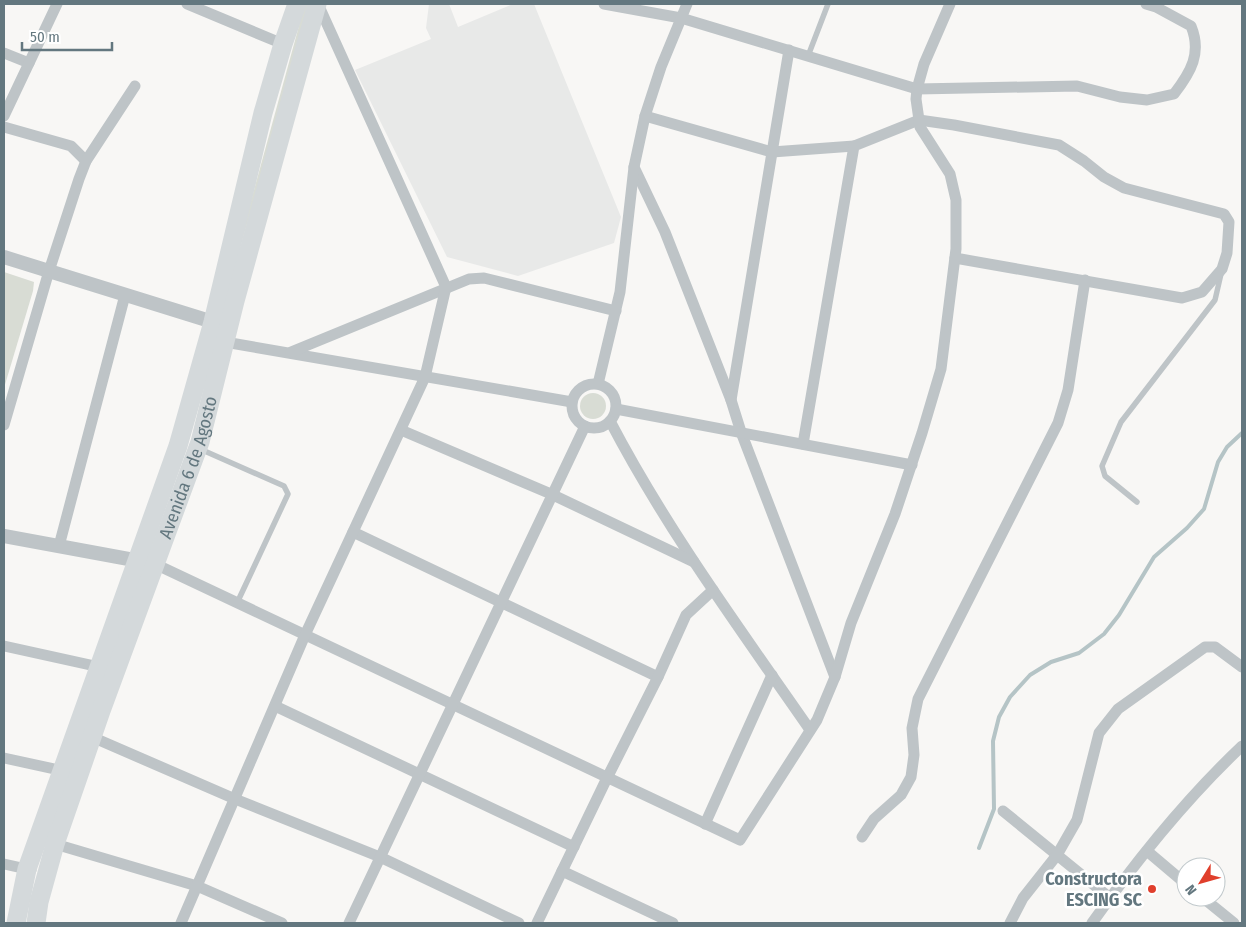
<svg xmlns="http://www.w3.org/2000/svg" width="1246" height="927" font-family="'Fira Sans Condensed',sans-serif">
	<rect width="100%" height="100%" fill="#f8f7f5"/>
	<!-- built -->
	<path fill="#e8e9e8" d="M429,4H449L458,27L513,4H534L621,217L614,243L518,276L447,257L355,70L431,39L426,28Z"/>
	<!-- green -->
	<g fill="#d8dcd4">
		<path d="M305,4H313L220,314Z"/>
		<path d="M4,272L34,282L33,291L4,388Z"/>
		<circle cx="593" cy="406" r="13"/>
	</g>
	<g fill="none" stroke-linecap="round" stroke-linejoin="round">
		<!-- stream -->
		<path stroke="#b5c4c6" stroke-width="4" d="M979,848L994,809L993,741L999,717L1010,697L1030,675L1051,662L1079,653L1104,634L1119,615L1154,557L1187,528L1204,509L1218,462L1227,447L1242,433"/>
		<!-- service -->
		<g stroke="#bec4c7" stroke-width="5.5">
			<path d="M808,56L828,4"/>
			<path d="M200,449L284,486L288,494L237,603"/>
			<path d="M1137,502L1105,476L1102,466L1121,422L1215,300L1221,274"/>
		</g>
		<!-- minor -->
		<g stroke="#bec4c7" stroke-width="11">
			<path d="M187,4L283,44"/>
			<path d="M604,4L681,18L917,89L1077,86L1120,97L1147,100L1174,94C1191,72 1202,53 1191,26L1156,7L1146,4"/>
			<path d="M4,53L29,63"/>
			<path d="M4,116L57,4"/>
			<path d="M645,116L772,152L854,146"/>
			<path d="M4,127L71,146L86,161"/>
			<path d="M634,167L665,232L731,400L741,432L835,677"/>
			<path d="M219,341L572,402"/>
			<path d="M291,352L469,279L484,278L616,311"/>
			<path d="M598,384L620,292L634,167L645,116L661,67L687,4"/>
			<circle cx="594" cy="406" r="22"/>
			<path d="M731,400L789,50"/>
			<path d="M616,409L912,465"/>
			<path d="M610,421C667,530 740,629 810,730"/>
			<path d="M4,425L49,271L79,179L86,161L135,86"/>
			<path d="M401,430L551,494L694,562"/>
			<path d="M803,444L854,146L919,120L954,125L1059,145L1084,161L1104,177L1124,188L1224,214L1229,222L1227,253L1222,269L1202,292L1182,298L955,258"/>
			<path d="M353,532L658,677"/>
			<path d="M59,546L125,295"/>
			<path d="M155,564L740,840L817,720L835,677L851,623L895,514L922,433L941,369L956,249V200L950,174L920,127L916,99L917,89L924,64L950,4"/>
			<path d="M4,646L104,668"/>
			<path d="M275,706L574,847"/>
			<path d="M92,737L235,799L380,857L519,923"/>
			<path d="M4,758L68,772"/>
			<path d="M1003,811L1110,898"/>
			<path d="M705,824L772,675"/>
			<path d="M862,837L874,819L901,795L911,777L914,755L912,728L918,699L1058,423L1068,390L1085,280"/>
			<path d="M55,844L197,886L282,923"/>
			<path d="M1147,851L1186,884"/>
			<path d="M4,864L31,870"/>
			<path d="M562,871L673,923"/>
			<path d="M1202,897L1234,923"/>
			<path d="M181,923L305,635L425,377L446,287L318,4"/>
			<path d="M349,923L585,426"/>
			<path d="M537,923L607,778L658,677L686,615L713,590"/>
			<path d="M1010,923L1023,898L1057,855L1077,820L1099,733L1118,709L1205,647H1215L1242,667"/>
			<path d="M1092,923C1136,861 1187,798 1242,746"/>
		</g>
		<!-- tertiary -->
		<g stroke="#bec4c7" stroke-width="14">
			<path d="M4,257L213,322"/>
			<path d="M4,536L145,562"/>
		</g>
		<!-- trunk -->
		<g stroke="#d4d9db" stroke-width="19">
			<path d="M16,923L27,869L178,446L213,322L263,113L283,44L297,4"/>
			<path id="s1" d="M36,923L39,902L55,844L101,711L200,442L235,301L317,4"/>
		</g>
	</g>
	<!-- markers -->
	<circle fill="#e03f2c" stroke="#fff" stroke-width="2" cx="1152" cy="889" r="5"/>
	<g text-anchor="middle" stroke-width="5" stroke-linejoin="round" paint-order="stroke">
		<!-- street labels -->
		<g font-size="18" fill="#63777f" stroke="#fff">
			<text dy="6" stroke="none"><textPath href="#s1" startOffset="481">Avenida 6 de Agosto</textPath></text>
		</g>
		<!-- poi labels -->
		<g font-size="18" font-weight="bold" fill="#63777f" stroke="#fff" text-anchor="end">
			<text x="1142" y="885">Constructora<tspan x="1142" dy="21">ESCING SC</tspan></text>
		</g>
	</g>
	<!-- border -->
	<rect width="1246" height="927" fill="none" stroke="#63777f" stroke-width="10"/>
	<!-- north arrow -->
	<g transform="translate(1201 882) rotate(233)"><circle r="24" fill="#ffffff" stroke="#c1c9cc"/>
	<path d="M0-4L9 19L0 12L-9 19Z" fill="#e03f2c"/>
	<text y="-8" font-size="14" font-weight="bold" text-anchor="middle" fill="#63777f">N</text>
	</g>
	<!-- scale -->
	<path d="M22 42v8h90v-8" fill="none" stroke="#63777f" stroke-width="2.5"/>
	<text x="30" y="42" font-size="15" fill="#63777f" stroke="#ffffff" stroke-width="4" paint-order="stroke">50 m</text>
</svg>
